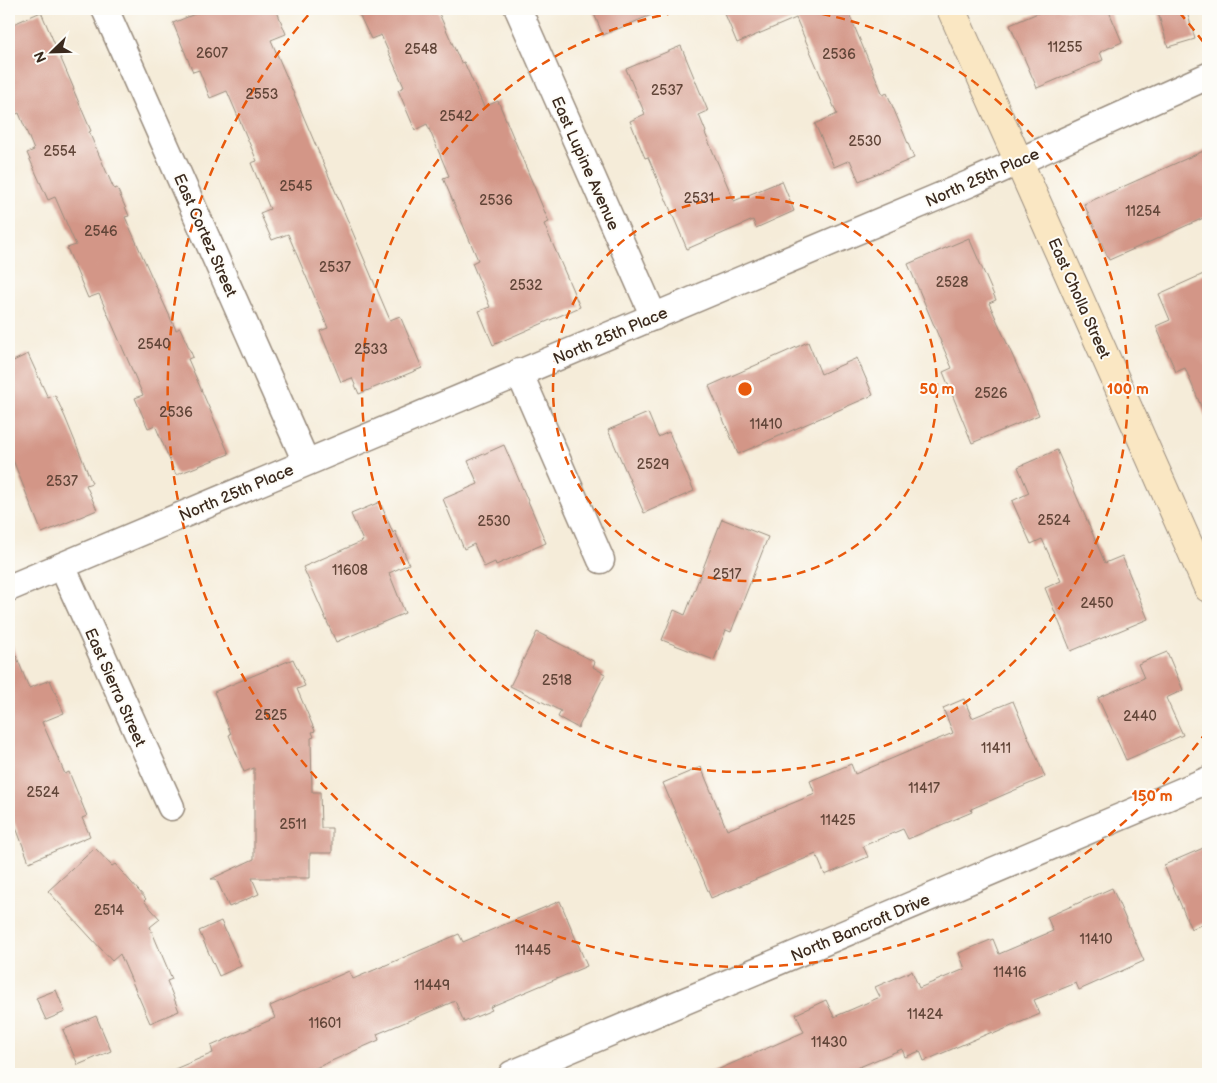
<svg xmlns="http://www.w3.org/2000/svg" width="1217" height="1083" font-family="'Balsamiq Sans',sans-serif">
	<rect width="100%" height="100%" fill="#fdfcf7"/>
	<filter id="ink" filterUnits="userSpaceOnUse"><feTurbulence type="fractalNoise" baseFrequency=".02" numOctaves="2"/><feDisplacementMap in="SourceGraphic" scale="10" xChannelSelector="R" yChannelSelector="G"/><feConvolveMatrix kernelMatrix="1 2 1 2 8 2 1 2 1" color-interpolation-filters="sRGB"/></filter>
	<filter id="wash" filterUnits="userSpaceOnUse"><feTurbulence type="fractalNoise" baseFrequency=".0096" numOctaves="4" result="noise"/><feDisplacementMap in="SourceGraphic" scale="20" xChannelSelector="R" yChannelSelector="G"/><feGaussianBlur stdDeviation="1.12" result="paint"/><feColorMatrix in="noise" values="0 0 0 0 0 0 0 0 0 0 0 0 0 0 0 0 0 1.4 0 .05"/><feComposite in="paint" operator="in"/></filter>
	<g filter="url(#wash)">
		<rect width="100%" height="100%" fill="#f5ecd9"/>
		<g id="blocks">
			<!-- building -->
			<g fill="#d39687">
				<path d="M207,9H276L286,34L271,40L390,320L400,316L422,368L359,394L352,378L341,382L320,331L328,328L288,234L272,240L260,213L270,209L251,163L257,161L227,91L210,98L199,70L193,72L173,23Z"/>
				<path d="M371,9H437L461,63L464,62L484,107L498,101L549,222L544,224L580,307L493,345L479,311L490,307L472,263L478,260L443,178L449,176L427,124L415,130L398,90L404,87L381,35L371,39L359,14Z"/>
				<path d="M592,9H666L603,35Z"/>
				<path d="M723,9H847L883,95L887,93L914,158L859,181L850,160L834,167L815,124L837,114L796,18L737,43Z"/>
				<path d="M1047,9H1108L1122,42L1100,52L1103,60L1037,88L1010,25Z"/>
				<path d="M1157,9H1186L1195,39L1168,47Z"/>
				<path d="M41,12L74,89H73L91,131L89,132L114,189L117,188L129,216L125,217L154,282L176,330L180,328L193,357L188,359L229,454L176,475L155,425L148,428L135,398L143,395L99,294L88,298L67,248L76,245L55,197L48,200L27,153L34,150L19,113L9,117V26Z"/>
				<path d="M681,46L708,111L699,115L706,132L705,133L734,201L782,181L794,211L756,228L753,220L687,249L648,157L645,158L630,121L645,114L626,69Z"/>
				<path d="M1208,149V216L1109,260L1084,204Z"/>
				<path d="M969,238L996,300L989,303L1039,415L972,443L943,372L952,368L908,264Z"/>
				<path d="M1208,272V423L1185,368L1176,372L1156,326L1170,320L1159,294Z"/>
				<path d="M808,342L821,374L857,358L873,395L738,454L709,386Z"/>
				<path d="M28,354L48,398L55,395L65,417L92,483L86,485L97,510L42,533L9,450V363Z"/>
				<path d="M648,413L658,437L669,432L694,491L644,513L608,430Z"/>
				<path d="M504,445L546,543L496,565L495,562L484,567L474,544L464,549L443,499L478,484L468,461Z"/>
				<path d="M1057,450L1105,563L1122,556L1148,619L1071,651L1045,588L1061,581L1042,539L1031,544L1012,501L1029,493L1018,467Z"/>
				<path d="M380,502L393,533L395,531L409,564L389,573L405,613L336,642L303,567L363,541L351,514Z"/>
				<path d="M722,519L768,537L731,632L726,630L714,660L662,640L674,610L685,615Z"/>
				<path d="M537,632L595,662L593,667L605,674L578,728L558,717L561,711L510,686Z"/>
				<path d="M9,640H10L29,688L50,680L64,713L42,722L65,774L69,772L87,816L82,818L90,836L29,862L9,809Z"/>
				<path d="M1167,652L1183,690L1166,698L1183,735L1126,760L1098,698L1144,678L1138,664Z"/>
				<path d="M293,659L305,686L297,689L315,731L312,732L314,737L311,738L312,792H320L321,828H332V853H310V878H252L259,894L229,907L216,879H211L254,859V768L244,772L229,735L231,734L214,692Z"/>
				<path d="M964,699L972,718L1013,701L1045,777L971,809L972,812L908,839L903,829L863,846L868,857L825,875L816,854L711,898L663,783L701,767L727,830L815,794L810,781L851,764L855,774L953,733L943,708Z"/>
				<path d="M1208,846V922L1191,929L1164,865Z"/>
				<path d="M95,848L112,866L115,864L146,899L144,901L160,919L150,927L172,979L167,981L179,1011L150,1023L120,954L112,961L48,891Z"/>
				<path d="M1112,888L1144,961L1079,990L1076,983L1034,1000L1040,1014L993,1034L992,1032L924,1061L920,1051L905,1057L902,1049L843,1074H708L804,1032L796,1014L826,1000L834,1017L880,997L875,987L912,971L919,988L965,969L959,953L993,939L999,954L1053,931L1047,917Z"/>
				<path d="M560,901L587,966L490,1007L492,1010L464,1022L455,1001L377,1034L379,1040L302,1074H163L213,1053L211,1046L275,1018L270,1006L349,971L353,979L459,934L463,942Z"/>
				<path d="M221,921L241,966L219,976L199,931Z"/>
				<path d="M56,990L65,1012L46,1020L36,998Z"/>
				<path d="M96,1016L111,1051L78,1065L63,1030Z"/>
			</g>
		</g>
	</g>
	<g filter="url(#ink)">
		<use href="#blocks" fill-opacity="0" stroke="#988b7c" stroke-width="1"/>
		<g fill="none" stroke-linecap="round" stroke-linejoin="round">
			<defs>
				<g id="street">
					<path d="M105,9L306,462"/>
					<path d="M518,9L654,317"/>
					<path d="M519,372L601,560"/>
					<path d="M62,566L171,807"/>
					<path d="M9,588L971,183L1208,76"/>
					<path d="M512,1074L1208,780"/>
				</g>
				<path id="secondary" d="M951,9L1208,588"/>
			</defs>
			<!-- street casing -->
			<use href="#street" stroke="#988b7c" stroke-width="29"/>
			<!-- secondary casing -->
			<use href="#secondary" stroke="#988b7c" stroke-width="30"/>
			<!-- street -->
			<use href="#street" stroke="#fff" stroke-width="26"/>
			<!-- secondary -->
			<use href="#secondary" stroke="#fae7c3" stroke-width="28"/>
		</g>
	</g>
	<!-- distance rings -->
	<g fill="none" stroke="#e8590c" stroke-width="2.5" stroke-dasharray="9 6">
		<circle cx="745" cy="389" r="192"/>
		<path d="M792 9A383 383 0 1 1 698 9"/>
		<path d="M1207 731A575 575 0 1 1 311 12M1179 12A575 575 0 0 1 1207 47"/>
	</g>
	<g text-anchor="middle" stroke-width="4" stroke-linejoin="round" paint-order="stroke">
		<!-- number labels -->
		<g font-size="14" fill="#614538">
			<text x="1065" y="52">11255</text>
			<text x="421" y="54">2548</text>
			<text x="212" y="58">2607</text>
			<text x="839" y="59">2536</text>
			<text x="667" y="95">2537</text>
			<text x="262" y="99">2553</text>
			<text x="456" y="121">2542</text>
			<text x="865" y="146">2530</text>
			<text x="60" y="156">2554</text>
			<text x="296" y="191">2545</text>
			<text x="699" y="203">2531</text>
			<text x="496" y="205">2536</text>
			<text x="1143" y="216">11254</text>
			<text x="101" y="236">2546</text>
			<text x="335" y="272">2537</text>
			<text x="952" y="287">2528</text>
			<text x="526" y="290">2532</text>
			<text x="154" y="349">2540</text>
			<text x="371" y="354">2533</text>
			<text x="991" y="398">2526</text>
			<text x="176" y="417">2536</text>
			<text x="766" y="429">11410</text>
			<text x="653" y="469">2529</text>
			<text x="62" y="486">2537</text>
			<text x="1054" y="525">2524</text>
			<text x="494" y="526">2530</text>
			<text x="350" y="575">11608</text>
			<text x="727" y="579">2517</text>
			<text x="1097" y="608">2450</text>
			<text x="557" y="685">2518</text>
			<text x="271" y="720">2525</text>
			<text x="1140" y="721">2440</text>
			<text x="996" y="753">11411</text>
			<text x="924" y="793">11417</text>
			<text x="43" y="797">2524</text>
			<text x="838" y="825">11425</text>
			<text x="293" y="829">2511</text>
			<text x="109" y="915">2514</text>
			<text x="1096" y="944">11410</text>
			<text x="533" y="955">11445</text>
			<text x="1010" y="977">11416</text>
			<text x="432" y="990">11449</text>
			<text x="925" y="1019">11424</text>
			<text x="325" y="1028">11601</text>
			<text x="829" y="1047">11430</text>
		</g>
		<!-- street labels -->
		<g font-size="16" fill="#3b2a1e" stroke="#fdfcf7">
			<text transform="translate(586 163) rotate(66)" y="6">East Lupine Avenue</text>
			<text transform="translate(982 177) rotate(-24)" y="6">North 25th Place</text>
			<text transform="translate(206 235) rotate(66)" y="6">East Cortez Street</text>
			<text transform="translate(1080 298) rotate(66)" y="6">East Cholla Street</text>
			<text transform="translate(610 335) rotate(-23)" y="6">North 25th Place</text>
			<text transform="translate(236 492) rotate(-23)" y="6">North 25th Place</text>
			<text transform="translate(116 687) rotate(66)" y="6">East Sierra Street</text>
			<text transform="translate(860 927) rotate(-23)" y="6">North Bancroft Drive</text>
		</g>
	</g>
	<circle cx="745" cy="389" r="8" fill="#e8590c" stroke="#fdfcf7" stroke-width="2.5"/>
	<g font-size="15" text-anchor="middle" font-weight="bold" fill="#e8590c" stroke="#fdfcf7" stroke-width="4" stroke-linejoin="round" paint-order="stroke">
		<text x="937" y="394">50 m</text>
		<text x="1128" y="394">100 m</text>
		<text x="1152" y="801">150 m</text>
	</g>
	<!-- margin -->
	<rect width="1217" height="1083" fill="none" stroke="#fdfcf7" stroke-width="30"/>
	<!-- north arrow -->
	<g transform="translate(52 52) rotate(247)" stroke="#fdfcf7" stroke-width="4" paint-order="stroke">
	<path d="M0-4L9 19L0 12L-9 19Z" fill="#3b2a1e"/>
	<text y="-8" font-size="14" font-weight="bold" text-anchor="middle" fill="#3b2a1e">N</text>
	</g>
</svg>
